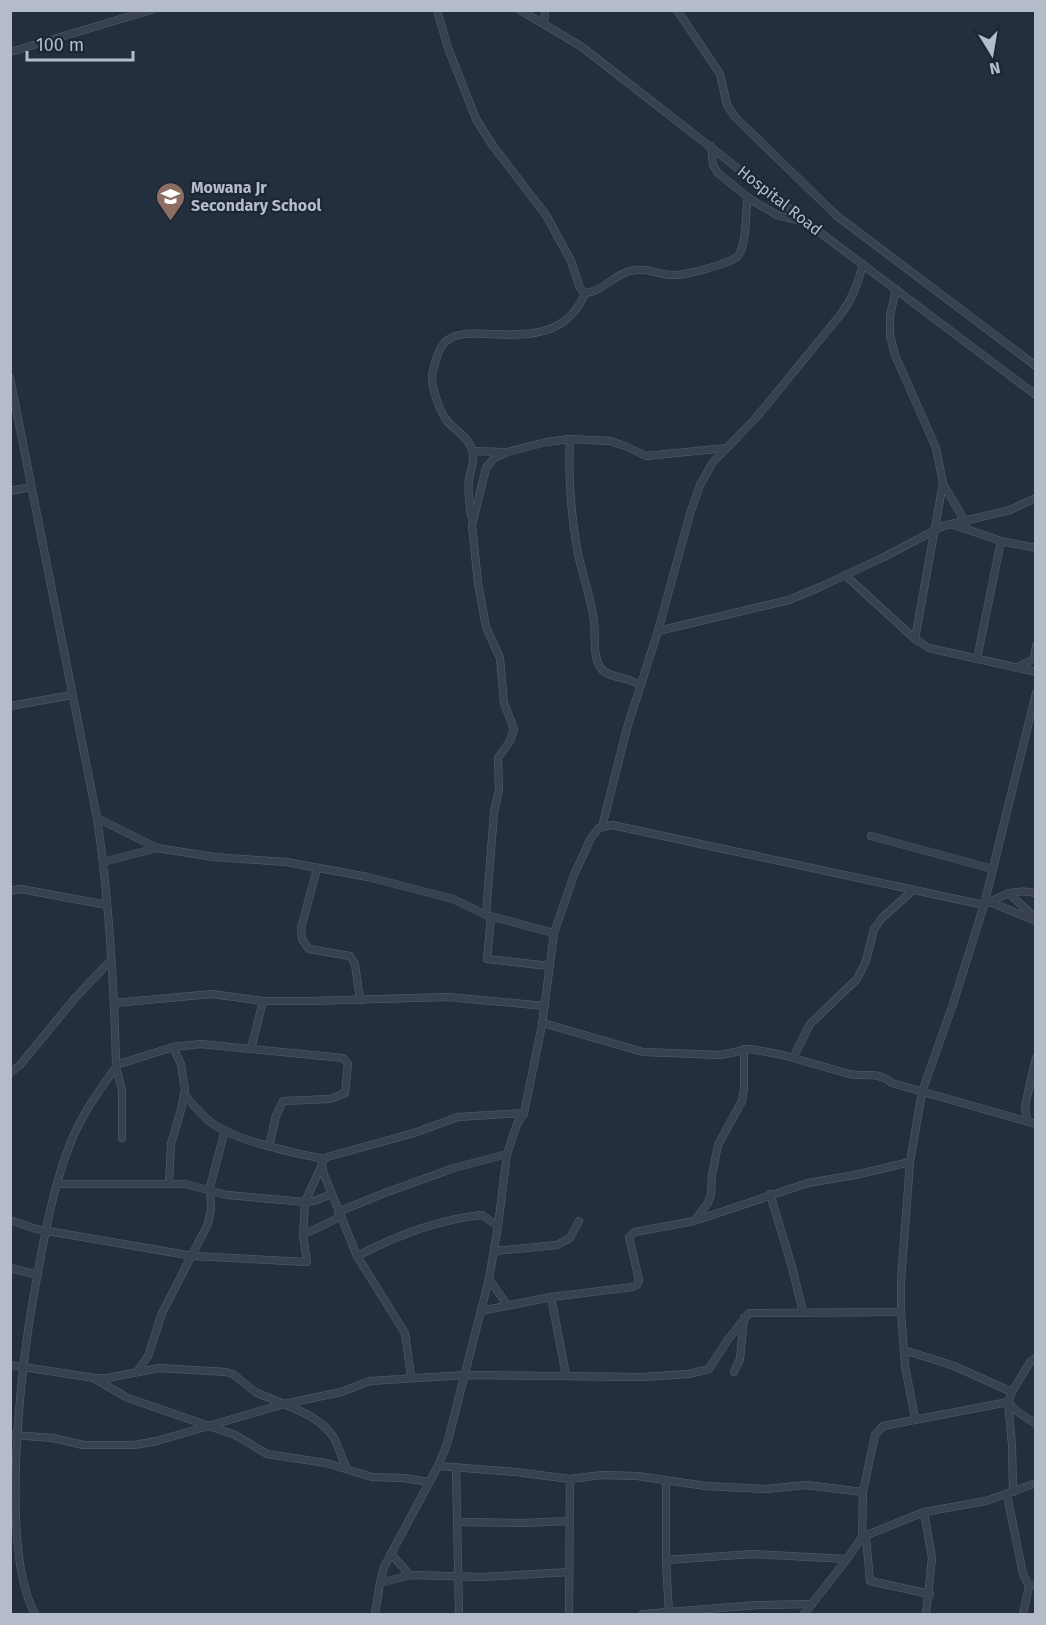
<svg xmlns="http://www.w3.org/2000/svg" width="1046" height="1625" font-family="'Fira Sans',sans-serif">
	<rect width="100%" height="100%" fill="#242f3e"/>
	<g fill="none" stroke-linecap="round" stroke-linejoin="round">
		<defs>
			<g id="street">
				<path d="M437,10L448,48L476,119L493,146L546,215L571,261L580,288L585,293"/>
				<path d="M520,10L582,47L826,237L1036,395"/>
				<path d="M677,10L720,74L727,105L735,117L837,216L1036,366"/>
				<path d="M544,23L545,10"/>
				<path d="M10,52L151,10"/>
				<path d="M711,146L713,165L718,173L750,199L777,215L806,222"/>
				<path d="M896,289L890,316V335L895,355L936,448L943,483L915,639L929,648L1036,672"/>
				<path d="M585,293C603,292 616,272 635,270C648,268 658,274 671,275C683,276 730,264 738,256C739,256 742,248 742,248C747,232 745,213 748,197"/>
				<path d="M10,378L97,818C109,899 114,982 116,1064V1067C98,1092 81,1116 70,1144C51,1193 43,1244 34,1294C20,1370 0,1551 35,1614"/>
				<path d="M570,439C568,478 571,516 578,554C583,576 591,598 594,621C596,636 592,653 600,667C607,679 630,676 640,686"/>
				<path d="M472,451L503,452"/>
				<path d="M943,484L966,523"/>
				<path d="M10,491L31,487"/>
				<path d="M471,516C470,505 467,491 469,480C471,466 477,459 470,445C465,435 455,430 448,422C440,413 429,383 433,371C435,362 438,349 445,342C456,332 475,333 489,334C529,336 568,336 585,293"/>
				<path d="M954,525L1001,541L1036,548"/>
				<path d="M845,575L915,639"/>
				<path d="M658,631L789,600L820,587L884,557L943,526L1010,510L1036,498"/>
				<path d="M977,659L1001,541"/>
				<path d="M1034,659L1036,646"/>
				<path d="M1016,668L1036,658"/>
				<path d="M10,706L72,695"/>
				<path d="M97,818L157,848L214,857L286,862L368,877L453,899L486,915L554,933"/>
				<path d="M602,827L627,728L658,631L690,514L700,485L713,462L755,419L841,314C853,298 858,283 863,264"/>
				<path d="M871,836L993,869"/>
				<path d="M103,862L157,848"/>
				<path d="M317,869L301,928L302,939L309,949L350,956L355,964L360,1000"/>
				<path d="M10,891L21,889L107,905"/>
				<path d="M1009,893L1036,919"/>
				<path d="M990,902L1036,921"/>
				<path d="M486,915L494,812L499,790L498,758L510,741L514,729L504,703L500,658L486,627L478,583L472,525L486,468L494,458L508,452L546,442L570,439L610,441L625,446L646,456L726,448"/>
				<path d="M491,917L487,959L549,966"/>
				<path d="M114,1003L212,994L263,1001H310L448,997L545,1006"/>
				<path d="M543,1023L643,1052L720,1055L750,1049L783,1055L849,1074C865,1077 878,1071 892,1083L1036,1124"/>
				<path d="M251,1049L263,1001"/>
				<path d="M793,1058L810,1024L857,979L866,961L874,929L882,918L912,891"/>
				<path d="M116,1064L126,1062L173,1047L201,1044L343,1058L348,1064L345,1093L330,1099L283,1101L276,1116L269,1146"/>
				<path d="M116,1067L122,1090V1138"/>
				<path d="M10,1073L20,1065L75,998L111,960"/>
				<path d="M184,1094C193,1105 202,1116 213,1124C239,1142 292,1152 323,1159"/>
				<path d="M1027,1121L1025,1106L1036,1058"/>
				<path d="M57,1184H185L227,1195L305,1202L314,1201L332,1194"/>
				<path d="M169,1184L171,1144L181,1110L185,1090L181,1064L173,1047"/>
				<path d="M770,1194L792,1267L803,1312"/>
				<path d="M338,1212L382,1194L454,1168L507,1154"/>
				<path d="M10,1220L36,1229L193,1256L307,1262L303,1235L305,1202L321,1167"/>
				<path d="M694,1221L708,1203L711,1194L712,1175L718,1145L742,1101L744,1088V1049"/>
				<path d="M303,1235L340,1217"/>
				<path d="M494,1251L557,1245L570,1238L579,1221"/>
				<path d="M357,1256C396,1236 438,1219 482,1215L498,1226"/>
				<path d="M10,1268L38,1275"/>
				<path d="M489,1279L507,1305"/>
				<path d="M551,1297L566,1375"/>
				<path d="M481,1311L551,1297L633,1287L637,1285L639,1280L629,1237L635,1232L694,1221L808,1183L855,1175L910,1162"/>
				<path d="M904,1350L954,1366L1012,1392"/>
				<path d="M10,1365L95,1378H107L159,1368L226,1372L233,1374L255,1392L284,1404L341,1392L370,1381L465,1375L641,1377L689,1374L709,1369L727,1341L749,1313L901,1312"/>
				<path d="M137,1372L148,1356L162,1313L208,1224L211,1209L210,1187L225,1130"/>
				<path d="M734,1372L740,1359L744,1318"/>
				<path d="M411,1377L405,1333L357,1256L323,1172L322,1162L327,1157L414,1133L458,1117L524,1113"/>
				<path d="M95,1379L128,1398L235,1435L267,1454L326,1463L372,1477L404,1478L429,1482"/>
				<path d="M1008,1402L1015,1410L1036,1424"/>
				<path d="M915,1418L905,1366L901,1312V1281L910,1162L922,1092L953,1004L984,905C1001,896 1015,888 1036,893"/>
				<path d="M13,1435L53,1438L83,1445H134L157,1441L284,1404C303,1412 323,1420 334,1438C339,1448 342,1459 347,1469"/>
				<path d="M438,1466L516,1472L570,1479L602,1475L637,1476L706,1486L766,1489L806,1485L863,1492"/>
				<path d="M456,1467L459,1614"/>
				<path d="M666,1481V1560L669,1614"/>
				<path d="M1013,1492L1012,1445L1008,1402L1012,1392L1030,1362L1036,1357"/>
				<path d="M1007,1495L1023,1574L1029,1586"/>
				<path d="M924,1512L932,1558L926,1614"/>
				<path d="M458,1522L523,1523L569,1521"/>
				<path d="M862,1537L924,1512L986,1501L1036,1483"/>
				<path d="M866,1537L870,1581L930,1594"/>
				<path d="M391,1554L410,1575"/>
				<path d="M666,1560L753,1554L847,1559"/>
				<path d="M380,1583L410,1575L482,1577L569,1572"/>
				<path d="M375,1614L380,1583L384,1567L438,1466L447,1444L489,1279L498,1226L507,1154L517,1124L524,1113L542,1025L554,933L574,875L591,838L599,828L612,825L984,905L1036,693"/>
				<path d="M569,1614L570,1479"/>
				<path d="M643,1614L758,1605L812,1604"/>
				<path d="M804,1614L847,1559L862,1537L863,1492L875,1435L883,1426L1008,1402"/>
				<path d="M1023,1614L1029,1586L1036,1585"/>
			</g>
		</defs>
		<!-- street casing -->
		<use href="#street" stroke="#565f6c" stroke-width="8"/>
		<!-- street -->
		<use href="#street" stroke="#38414e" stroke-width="7"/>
	</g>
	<!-- icons -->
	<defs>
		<symbol id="school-pin" viewBox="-11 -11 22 30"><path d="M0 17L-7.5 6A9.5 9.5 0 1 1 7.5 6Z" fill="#8d6e63" stroke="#1d2633"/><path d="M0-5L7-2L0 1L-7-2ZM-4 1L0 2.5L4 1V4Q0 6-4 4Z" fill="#fff"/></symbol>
	</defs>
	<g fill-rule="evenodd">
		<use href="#school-pin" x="154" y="180" width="33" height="45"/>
	</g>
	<g text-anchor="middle" stroke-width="4.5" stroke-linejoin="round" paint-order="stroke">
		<!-- poi labels -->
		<g font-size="16" font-weight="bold" fill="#b4bcc9" stroke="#1d2633" text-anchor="start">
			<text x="191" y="193">Mowana Jr<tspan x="191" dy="18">Secondary School</tspan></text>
		</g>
		<!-- street labels -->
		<g font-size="16" fill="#b4bcc9" stroke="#1d2633">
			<text transform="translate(780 200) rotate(38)" y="6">Hospital Road</text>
		</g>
	</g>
	<!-- border -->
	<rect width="1046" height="1625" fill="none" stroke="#b4bcc9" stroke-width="24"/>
	<!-- north arrow -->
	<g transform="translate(992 54) rotate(169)" stroke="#1d2633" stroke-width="4.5" paint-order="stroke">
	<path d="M0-4.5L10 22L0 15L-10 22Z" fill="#b4bcc9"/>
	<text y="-9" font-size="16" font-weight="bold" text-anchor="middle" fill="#b4bcc9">N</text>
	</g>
	<!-- scale -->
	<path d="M27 51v9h106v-9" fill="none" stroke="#b4bcc9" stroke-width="3"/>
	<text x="36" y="51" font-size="18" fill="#b4bcc9" stroke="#1d2633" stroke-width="4.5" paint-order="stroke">100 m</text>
</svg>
